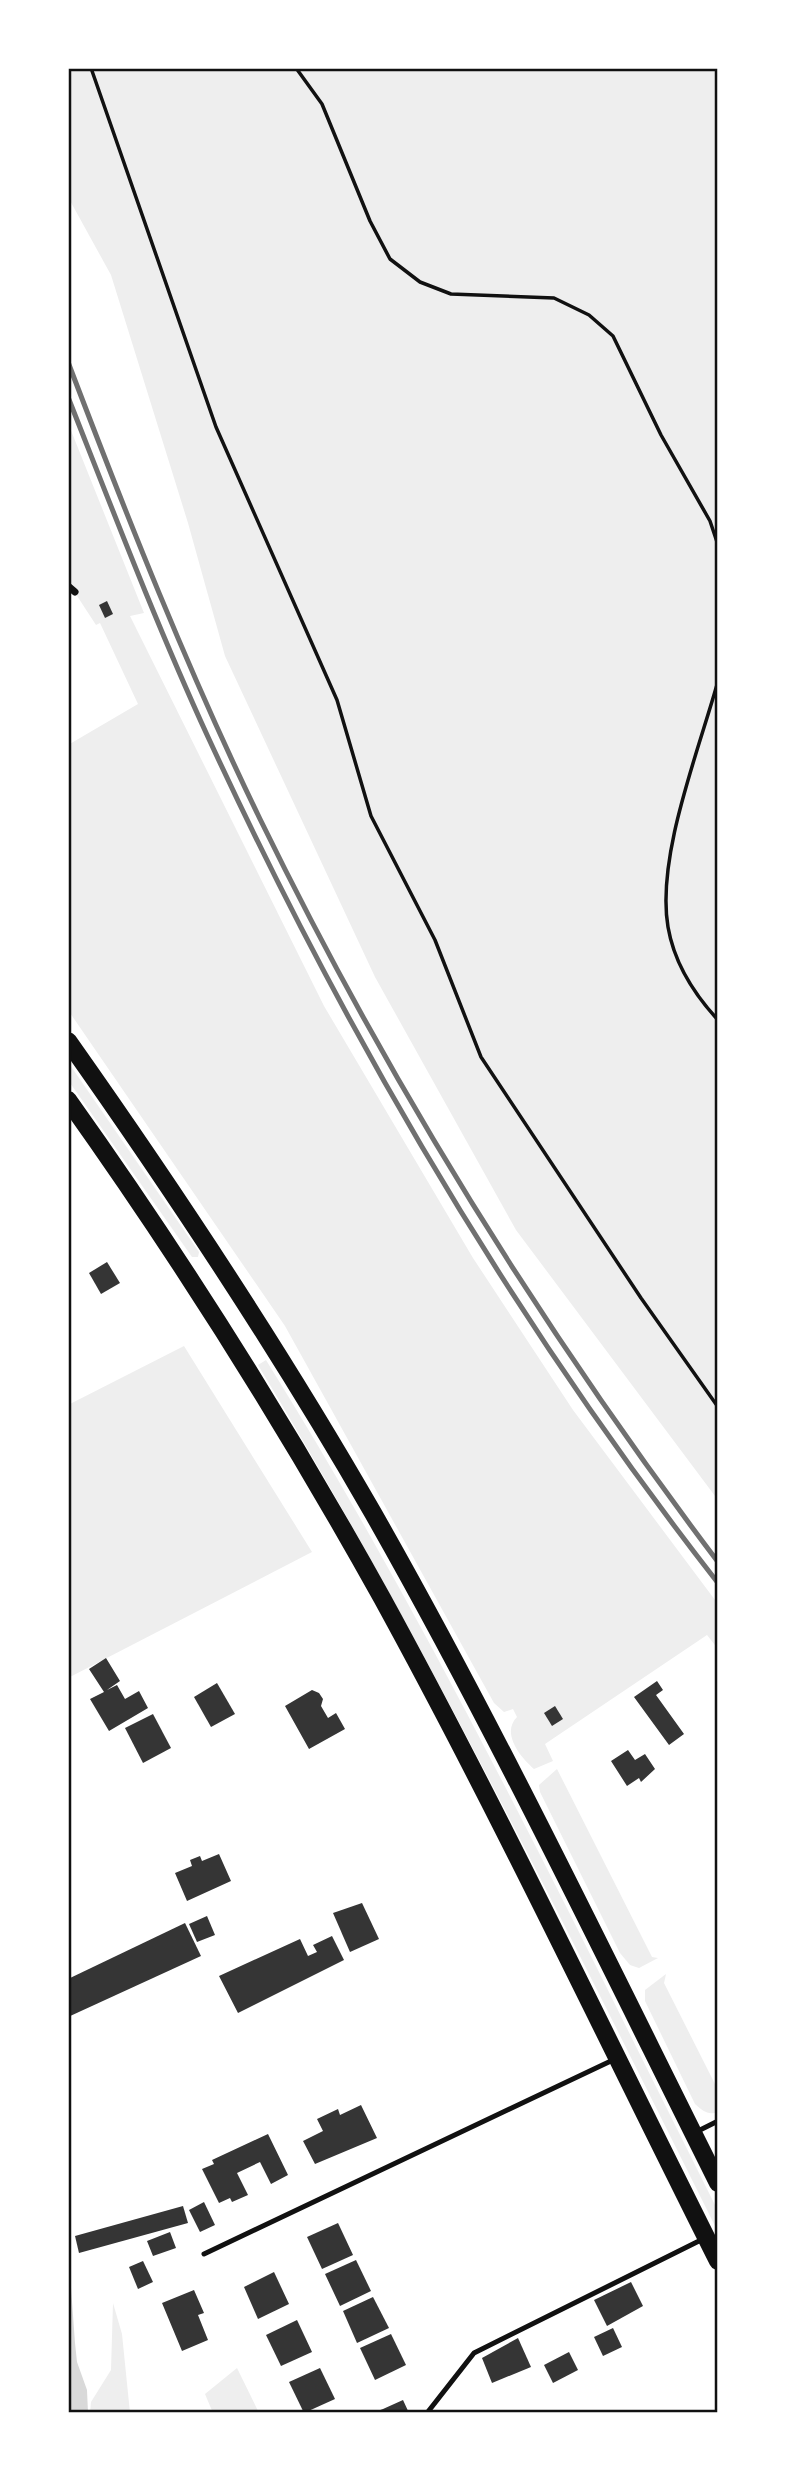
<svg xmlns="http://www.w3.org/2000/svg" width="786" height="2481" font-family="'Varela Round',sans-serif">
	<rect width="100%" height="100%" fill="#fff"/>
	<!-- green -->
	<g fill="#eee">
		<path d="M68,68H718V1500L516,1230L375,977L225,656L188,523L111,275L68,197Z"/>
		<path d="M68,423L144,613L130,616L324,1006L473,1258L573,1410L718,1604V1649L707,1635L545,1744L553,1761L534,1769C520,1757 501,1733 517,1717L513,1709L504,1712L494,1703L285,1326L68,1010V745L138,704L100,623L96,625L68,582Z"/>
		<path d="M68,1062L199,1252L198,1257H192L68,1080Z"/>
		<path d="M184,1346L312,1552L68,1678V1405Z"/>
		<path d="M266,1360C436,1633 574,1924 718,2211V2232C572,1939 427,1645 258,1365Z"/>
		<path d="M557,1769L652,1957L658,1958L639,1968L630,1965L620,1953L540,1792L539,1785Z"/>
		<path d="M666,1974L664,1983L718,2090V2112C708,2116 702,2110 695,2104L645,2001V1990Z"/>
		<path d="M113,2303L122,2334L130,2413H90L91,2402L111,2370Z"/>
		<path d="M237,2368L259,2413H213L205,2394Z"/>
	</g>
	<!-- water -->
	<path fill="#d9d9d9" d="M68,2246L75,2343L77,2362L87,2390L88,2413H68Z"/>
	<!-- building -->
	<g fill="#353535">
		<path d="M107,601L113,614L105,618L99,605Z"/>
		<path d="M107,1262L120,1283L101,1294L89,1273Z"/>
		<path d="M106,1658L120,1681L107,1690L117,1685L125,1699L139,1691L148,1708L109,1731L90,1699L104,1692L89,1669Z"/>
		<path d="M657,1681L663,1690L656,1695L684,1734L669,1745L634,1697Z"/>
		<path d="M217,1683L235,1714L211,1727L194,1697Z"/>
		<path d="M312,1690L319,1693L323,1699L321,1706L328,1718L336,1713L345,1729L309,1749L285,1706Z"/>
		<path d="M555,1706L563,1719L552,1726L544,1713Z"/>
		<path d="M153,1714L171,1748L143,1763L125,1728Z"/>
		<path d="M628,1750L635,1760L645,1754L655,1769L641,1782L639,1778L627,1786L611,1761Z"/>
		<path d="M219,1854L231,1881L187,1901L175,1873L192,1866L190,1860L200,1856L202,1861Z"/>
		<path d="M362,1903L379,1939L350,1952L333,1913Z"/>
		<path d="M207,1916L215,1935L197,1942L189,1924Z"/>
		<path d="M185,1923L201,1956L68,2017V1979Z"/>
		<path d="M332,1936L344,1960L238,2013L219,1976L300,1939L308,1956L317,1952L313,1945Z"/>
		<path d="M361,2105L377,2138L315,2164L303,2141L323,2131L317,2119L338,2109L340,2115Z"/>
		<path d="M268,2134L288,2175L271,2184L260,2162L237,2173L248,2195L232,2202L230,2198L219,2203L202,2169L214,2164L212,2160Z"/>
		<path d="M204,2202L215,2225L200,2232L189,2210Z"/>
		<path d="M183,2206L188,2223L79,2253L75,2236Z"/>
		<path d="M338,2223L353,2255L322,2269L307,2237Z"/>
		<path d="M170,2232L176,2248L153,2256L147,2241Z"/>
		<path d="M356,2260L371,2291L340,2306L325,2274Z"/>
		<path d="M143,2261L153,2282L138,2289L129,2267Z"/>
		<path d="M274,2272L289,2304L258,2319L244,2287Z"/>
		<path d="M631,2282L643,2306L607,2326L594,2300Z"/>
		<path d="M194,2290L204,2313L198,2315L208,2340L182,2351L162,2303Z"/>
		<path d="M373,2297L389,2328L357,2343L343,2311Z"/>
		<path d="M297,2320L312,2352L281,2366L266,2335Z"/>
		<path d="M613,2328L622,2347L603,2356L594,2337Z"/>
		<path d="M391,2334L406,2365L375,2380L360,2348Z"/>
		<path d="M518,2338L531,2367L492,2383L482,2358Z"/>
		<path d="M569,2352L578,2370L553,2383L544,2365Z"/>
		<path d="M320,2368L335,2399L304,2413L289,2382Z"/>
		<path d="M403,2400L409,2413H372L383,2409Z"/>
	</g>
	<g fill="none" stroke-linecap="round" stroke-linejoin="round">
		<!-- path -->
		<g stroke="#111" stroke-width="3.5">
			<path d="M91,68L216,427L337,700L371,816L435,940L481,1057L641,1298L718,1407"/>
			<path d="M296,68L322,104L370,221L390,259L420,282L451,294L554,298L589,315L613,336L661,435L710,521L718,545"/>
			<path d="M718,681C699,750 656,857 668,927C674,962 694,994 718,1020"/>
		</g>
		<!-- service -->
		<g stroke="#111" stroke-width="5">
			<path d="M696,2132L718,2121"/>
			<path d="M204,2254L613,2060"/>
			<path d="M427,2413L474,2353L703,2239"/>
		</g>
		<!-- minor -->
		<path stroke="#111" stroke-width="7" d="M68,586L75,592"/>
		<!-- primary -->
		<g stroke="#111" stroke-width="18">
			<path d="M68,1041C176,1194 280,1351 373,1513C497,1731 606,1959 718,2183"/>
			<path d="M68,1100C182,1260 287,1427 382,1598C501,1815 607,2040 718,2261"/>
		</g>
		<!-- rail -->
		<g stroke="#707070" stroke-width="5">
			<path d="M68,362C127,517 188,671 260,819C388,1081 542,1329 718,1562"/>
			<path d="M68,397C113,511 157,626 208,737C346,1036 515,1323 718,1583"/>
		</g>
	</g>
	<!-- border -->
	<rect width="786" height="2481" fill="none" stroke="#ffffff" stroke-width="140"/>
	<rect x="70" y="70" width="646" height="2341" fill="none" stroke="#111" stroke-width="2.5"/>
</svg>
